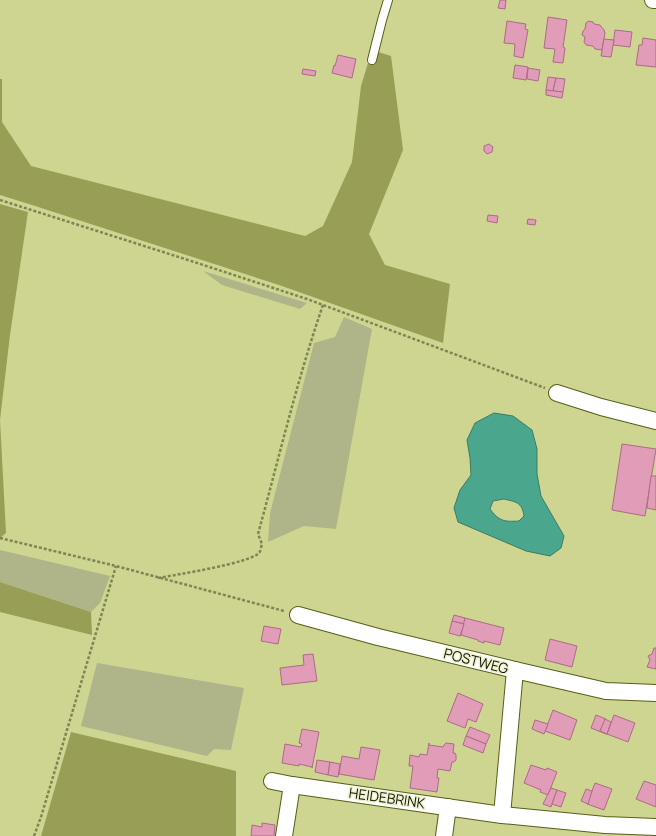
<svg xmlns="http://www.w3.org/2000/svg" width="656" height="836" font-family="Manrope,sans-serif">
	<rect width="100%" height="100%" fill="#ced590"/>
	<!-- green -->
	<g fill="#afb489">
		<path d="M203,271L307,303L300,309L222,285Z"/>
		<path d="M344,317L372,329L336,529L304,526L268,542L270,513L314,343L335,337Z"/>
		<path d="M0,550L110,576L100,603L91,612L0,582Z"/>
		<path d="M97,663L244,688L231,750L214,749L207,756L81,726Z"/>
	</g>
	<!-- forest -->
	<g fill="#989e56">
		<path d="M372,50L391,56L403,150L369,234L385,265L450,284L443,343L279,285L32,205L0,195V79H2V122L31,166L305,236L323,226L352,162L361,86Z"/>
		<path d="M0,204L28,212L10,335L0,420L6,533L0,538Z"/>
		<path d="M0,582L91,612L92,635L0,612Z"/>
		<path d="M71,732L236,771V836H41Z"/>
	</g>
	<!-- water -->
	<path fill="#4aa78e" stroke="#3a7c63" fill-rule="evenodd" d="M494,413L513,416L532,430L537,449V474L541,496L564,536L561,548L550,556L526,551L458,522L454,508L460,490L471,475L470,458L467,440L475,423ZM504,499C516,502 522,502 524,516L519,521C504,522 499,521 490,509L493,501Z"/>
	<!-- building -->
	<g fill="#e19cb8" stroke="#ac6b87">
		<path d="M500,0H506L505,9L498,8Z"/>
		<path d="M548,17L567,20L563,47L565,48L563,63L553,62L555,49L544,48Z"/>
		<path d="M507,21L526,24L525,29L528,30L523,58L514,56L515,44L504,43Z"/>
		<path d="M588,21L593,22L594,24L600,25L604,30L605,33L602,50L595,49L593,46L586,45L584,42L585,37L582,35L583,31L585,29L586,23Z"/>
		<path d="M615,30L632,32L630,47L613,45Z"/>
		<path d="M643,38L656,40V67L636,65L639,45H642Z"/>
		<path d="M604,39L614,40L611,57L601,56Z"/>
		<path d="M338,55L356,59L352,78L332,73L334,65L335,66Z"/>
		<path d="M515,65L528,67L526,80L513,78Z"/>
		<path d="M528,68L540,70L538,81L527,79Z"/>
		<path d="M303,69L316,71L315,76L302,74Z"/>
		<path d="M548,77L556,78L553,91L546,90Z"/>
		<path d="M556,78L565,79L563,92L553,91Z"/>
		<path d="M546,90L563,92L562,98L546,95Z"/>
		<path d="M489,144L493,147L492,152L487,154L484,151V146Z"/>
		<path d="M488,215L498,216L497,223L487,221Z"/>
		<path d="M528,219L536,220L535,225L527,224Z"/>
		<path d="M622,444L656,449L645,516L612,510Z"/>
		<path d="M651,476H656V510L647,508V507Z"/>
		<path d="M454,615L465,618L464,624L452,621Z"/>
		<path d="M465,618L504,628L500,645L484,641V643L478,641V640L461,635Z"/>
		<path d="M452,621L464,624L460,636L449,633Z"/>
		<path d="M264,626L281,629L278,644L261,641Z"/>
		<path d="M550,639L577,646L572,667L545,660Z"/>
		<path d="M654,648H656V669L647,667L650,660L648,656L652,654Z"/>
		<path d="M313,654L317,681L282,685L280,668L304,665L303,655Z"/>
		<path d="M458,693L483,704L476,722L468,719L465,728L447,721Z"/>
		<path d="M553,710L577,720L570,740L545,731Z"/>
		<path d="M596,715L606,719L600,731L607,734H606L591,728Z"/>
		<path d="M614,715L635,723L628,742L607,734Z"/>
		<path d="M605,719L611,722L607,734L600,731Z"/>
		<path d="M535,720L548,724L544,734L532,729Z"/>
		<path d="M470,727L490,735L486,744L466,736Z"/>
		<path d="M302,729L319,732L312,768V767L299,764V766L282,763L285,744L301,747L302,744L299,743Z"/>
		<path d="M466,736L486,744L483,753L463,745Z"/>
		<path d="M429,743V745L443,747L444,745L446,743L454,744L453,753H455L456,755V760L454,762H452L450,771L438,769L437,778H439L437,792L410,788L413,766H409L410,755L419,757L420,754L427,755Z"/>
		<path d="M361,747L380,750L374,780L339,774L342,756L359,759Z"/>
		<path d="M317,760L330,762L328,775L315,772Z"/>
		<path d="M330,762L340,764L338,777L328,775Z"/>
		<path d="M531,765L546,770L547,768L557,772L548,795L540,792L541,790L524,783Z"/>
		<path d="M644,781L656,785V807L636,799Z"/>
		<path d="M595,783L612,789L604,810L587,804Z"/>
		<path d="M551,788L557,790L551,807L543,804Z"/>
		<path d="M586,789L592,791L588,804L581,801Z"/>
		<path d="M557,790L566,793L561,807L552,804Z"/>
		<path d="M262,823L275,825L274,836H251L252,825L262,827Z"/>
	</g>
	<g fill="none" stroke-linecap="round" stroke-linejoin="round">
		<defs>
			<path id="service" d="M372,60L382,20L388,0"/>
			<g id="minor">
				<path d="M653,0H656"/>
				<path d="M557,393L601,407L656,421"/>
				<path d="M298,615L378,637L515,670L606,691L656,693"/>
				<path d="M272,781L292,785L502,815L605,825L656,827"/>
				<path d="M502,815L515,670"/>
				<path d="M284,836L292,785"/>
				<path d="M444,836L448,807"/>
			</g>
		</defs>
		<!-- service casing -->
		<use href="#service" stroke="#595d18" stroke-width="10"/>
		<!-- minor casing -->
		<use href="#minor" stroke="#595d18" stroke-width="18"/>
		<!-- path -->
		<g stroke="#7f8453" stroke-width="2.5" stroke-dasharray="3 2" stroke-linecap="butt">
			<path d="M0,200L185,259L307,299L545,388"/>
			<path d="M0,538L116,566L284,611"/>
			<path d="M158,578C175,575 250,563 259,553C261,551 261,546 262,544L258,534C279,458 297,380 323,305"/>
			<path d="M34,836L41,817L116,566"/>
		</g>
		<!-- service -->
		<use href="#service" stroke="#fff" stroke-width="8"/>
		<!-- minor -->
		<use href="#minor" stroke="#fff" stroke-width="16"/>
	</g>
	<g text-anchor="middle" stroke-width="3" stroke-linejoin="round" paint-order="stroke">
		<!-- street labels -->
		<g font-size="14" fill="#141600" stroke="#eef2d0">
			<text transform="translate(476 661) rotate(14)" y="5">POSTWEG</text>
			<text transform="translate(387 798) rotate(8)" y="5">HEIDEBRINK</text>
		</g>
	</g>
</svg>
